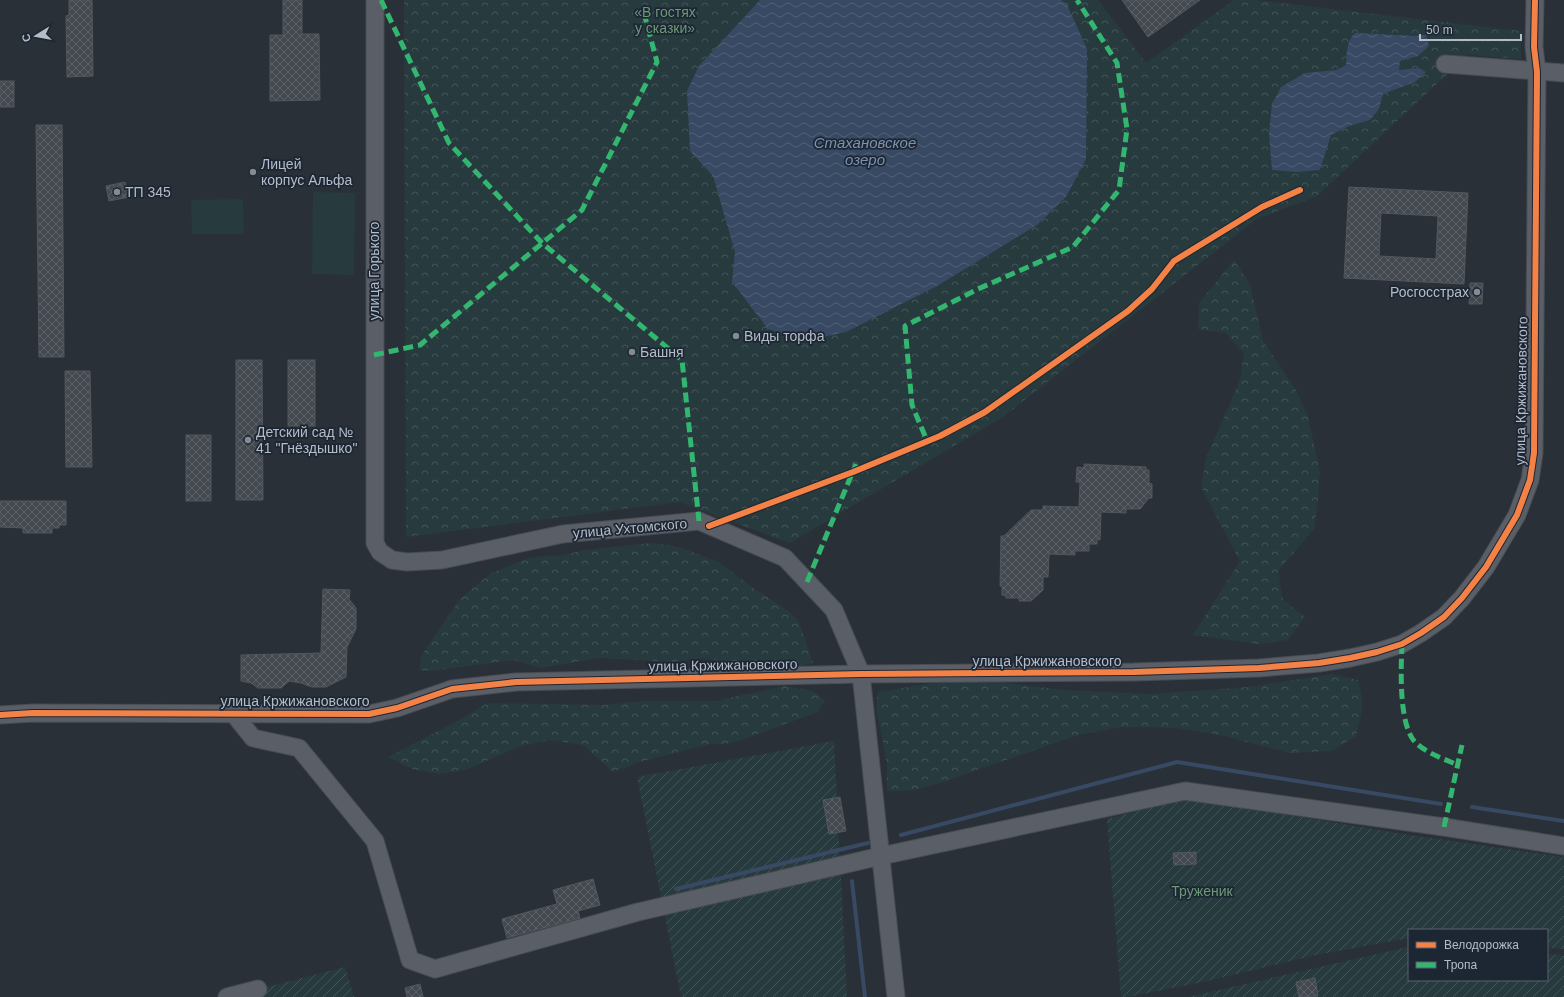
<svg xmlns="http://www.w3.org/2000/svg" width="1564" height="997" font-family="Arial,sans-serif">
	<defs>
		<pattern id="forest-crowns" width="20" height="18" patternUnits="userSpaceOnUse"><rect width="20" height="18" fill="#273a3e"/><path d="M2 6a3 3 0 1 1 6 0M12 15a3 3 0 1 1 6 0" fill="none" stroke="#445559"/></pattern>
		<pattern id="garden-furrows" width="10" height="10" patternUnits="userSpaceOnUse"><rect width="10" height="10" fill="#273a3e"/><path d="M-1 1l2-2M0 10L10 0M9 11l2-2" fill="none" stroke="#445559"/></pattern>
		<pattern id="water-waves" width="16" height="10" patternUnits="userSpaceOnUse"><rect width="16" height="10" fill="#384963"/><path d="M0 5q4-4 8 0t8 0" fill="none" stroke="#526178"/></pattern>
		<pattern id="building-cross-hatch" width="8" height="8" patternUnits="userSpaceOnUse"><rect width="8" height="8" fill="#444950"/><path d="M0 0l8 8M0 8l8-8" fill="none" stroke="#5d6168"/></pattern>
	</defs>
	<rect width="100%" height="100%" fill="#2a3038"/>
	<!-- grass -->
	<g fill="#273a3e">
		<path d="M313,192L355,193L354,275L312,274Z"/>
		<path d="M243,199L244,234H192L191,200Z"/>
	</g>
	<!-- forest -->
	<g fill="url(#forest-crowns)">
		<path d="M404,0H1098L1146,63L1234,0H1256L1521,31V59L1468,55L1317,196L1257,219L1003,417L790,543L679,502L406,537Z"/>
		<path d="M1234,260L1250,284L1263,341L1296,390L1308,417L1320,472L1318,500L1314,529L1278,571L1283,600L1305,617L1288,640L1258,644L1193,635L1240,561L1201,487L1206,459L1240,380L1244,353L1225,333L1198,329L1199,303Z"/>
		<path d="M652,543L679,547L719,562L753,588L790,612L799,622L813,663L787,669L758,668L703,658L672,662L599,658L541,668L514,660L431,671L419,670L421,656L460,599L491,573L529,558L543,556H558L585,550Z"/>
		<path d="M1331,674L1358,680C1365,704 1362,713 1356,736L1331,751L1289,753L1220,735L1177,728L1120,727L1078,735L937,784L909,791H887V764L876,706L878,692L933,683L990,681L1063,690L1149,694L1249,687Z"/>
		<path d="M785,686L813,691L825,700L818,712L739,741L725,744H710L640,762L613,772L583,745L551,740L521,746L468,769L439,774L412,769L388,757L465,717L487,703L603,705L645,701H715Z"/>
	</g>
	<!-- garden -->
	<g fill="url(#garden-furrows)">
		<path d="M834,741L847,997H681L637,777Z"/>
		<path d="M1186,798L1410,835L1564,857V949L1547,948V930H1409V938L1316,955L1203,982L1128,997H1121L1107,819Z"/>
		<path d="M1408,947H1409V980H1547V954L1564,955V997H1188Z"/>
		<path d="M345,967L354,997H227Z"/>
	</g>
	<!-- water -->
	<g fill="url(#water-waves)">
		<path d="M760,0H1061L1067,5L1087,49L1086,159L1066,197L1037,225L937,286L846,332L808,340L768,329L732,282L735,252L713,176L690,151L687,91L699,66Z"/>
		<path d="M1355,33L1416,36L1426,35L1429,46L1418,56L1400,61L1399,70L1419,68L1426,72L1415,82L1383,94L1379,109L1370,120L1349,126L1331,135L1320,170L1296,172L1272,170L1269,134L1272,104L1281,87L1305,73L1337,70L1346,65C1347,53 1346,41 1355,33Z"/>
	</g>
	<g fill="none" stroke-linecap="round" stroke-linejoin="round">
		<!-- stream -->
		<g stroke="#384963" stroke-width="4">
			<path d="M1472,807L1564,821"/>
			<path d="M901,835L1177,762L1441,804"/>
			<path d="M852,881L865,997"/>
			<path d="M676,889L868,843"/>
		</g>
	</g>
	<!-- building -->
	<g fill="url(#building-cross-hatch)" stroke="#52575f" fill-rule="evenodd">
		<path d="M69,0H92L93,76L67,77L66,16L69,15Z"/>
		<path d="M283,0H302V34H319L320,100L270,101V35H283Z"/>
		<path d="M1122,0H1200L1148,37Z"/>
		<rect x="0" y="81" width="14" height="26"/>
		<path d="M36,125H62L64,357H39Z"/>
		<path d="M125,182L129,197L109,201L106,186Z"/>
		<path d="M1349,187L1468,193L1464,284L1344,278ZM1381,213L1438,216L1436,259L1379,256Z"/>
		<path d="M1470,283H1483L1482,304H1469Z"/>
		<path d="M236,360H262L263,500H236Z"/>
		<rect x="288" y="360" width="27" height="66"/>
		<path d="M65,371H90L92,467H66Z"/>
		<rect x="186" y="435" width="25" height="66"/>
		<path d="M1084,464L1146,467V470H1149V483L1152,484V498H1149L1140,509H1126V513L1101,512L1100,540L1097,539V544H1089V551H1075V555L1049,554L1048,577H1043V590L1031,601H1019V598H1006V596L1002,595V586H1000L1001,536H1004L1031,510H1043V506L1079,507L1080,482H1076L1077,467L1084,468Z"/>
		<path d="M0,501H66V525H59V528H52V533H23V528L0,527Z"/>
		<path d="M323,589L350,590L349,599L356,608V629L347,647L346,677L326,687H312L301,683L289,681L281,688H258L251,683L241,681V655L321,653Z"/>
		<path d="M840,797L846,831L829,834L823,800Z"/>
		<path d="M1196,852V864L1174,865L1173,853Z"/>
		<path d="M593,879L600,905L578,911L580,918L507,938L502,919L557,904L553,890Z"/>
		<path d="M1315,978L1318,996L1299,997L1296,982Z"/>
		<path d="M420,984L423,997H407L405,988Z"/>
	</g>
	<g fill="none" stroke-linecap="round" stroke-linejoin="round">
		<defs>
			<g id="minor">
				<path d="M375,0V543L380,552L392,560L407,562L442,560L563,534L699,521L785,558L834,610L861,674L896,997"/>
				<path d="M1445,64L1564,73"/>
				<path d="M233,713L253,738L299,748L375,841L410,960L435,969L638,912L881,856L1185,791L1444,827L1564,846"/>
				<path d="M0,715L33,713L369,714L397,708L452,689L516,682L861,674L1134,672L1259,668L1319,663L1350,658L1377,652L1402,644L1421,633L1444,617L1462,598L1486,567L1517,515L1530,480L1534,453L1537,72L1534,47L1535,0"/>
				<path d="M227,997L258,989"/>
			</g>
		</defs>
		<!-- minor casing -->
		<use href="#minor" stroke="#484c53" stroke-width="19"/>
		<!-- minor -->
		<use href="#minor" stroke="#5a5e66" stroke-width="17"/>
		<!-- quiet -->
		<g stroke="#33b770" stroke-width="5" stroke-dasharray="10 5" stroke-linecap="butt">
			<path d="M381,0L449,143L542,243L682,360L699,521"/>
			<path d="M374,355L420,345L582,210L657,62L644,13"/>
			<path d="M925,436L912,405L905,326L978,289L1073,247L1119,190L1127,129L1117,63L1077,0"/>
			<path d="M807,582L856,464"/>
			<path d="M1402,644C1401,668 1398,728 1417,744C1429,754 1444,759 1458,765"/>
			<path d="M1444,827L1462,745"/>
		</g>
		<defs>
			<g id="cycleway">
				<path d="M709,526L853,472L940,436L985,412L1128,311L1152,289L1174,261L1262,207L1300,190"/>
				<path d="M0,715L33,713L369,714L397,708L452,689L516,682L861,674L1134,672L1259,668L1319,663L1350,658L1377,652L1402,644L1421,633L1444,617L1462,598L1486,567L1517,515L1530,480L1534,453L1537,72L1534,47L1535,0"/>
			</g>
		</defs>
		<!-- cycleway casing -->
		<use href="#cycleway" stroke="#1d2633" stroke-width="8"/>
		<!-- cycleway -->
		<use href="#cycleway" stroke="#f48246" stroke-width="6"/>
	</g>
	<!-- markers -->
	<g fill="#848b96" stroke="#1d2633" stroke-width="1.5">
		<circle cx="253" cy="172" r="4"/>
		<circle cx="117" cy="192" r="4"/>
		<circle cx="1477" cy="292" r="4"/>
		<circle cx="736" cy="336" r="4"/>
		<circle cx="632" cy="352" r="4"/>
		<circle cx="248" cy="440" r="4"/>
	</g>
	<g text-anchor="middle" stroke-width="3.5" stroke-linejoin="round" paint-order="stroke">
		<!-- park labels -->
		<g font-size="14" fill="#6b9a76" stroke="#1d2633">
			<text x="665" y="17">«В гостях<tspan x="665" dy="16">у сказки»</tspan></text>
			<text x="1202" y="896">Труженик</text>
		</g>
		<!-- poi labels -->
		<g font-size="14" fill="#b4bcc9" stroke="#1d2633" text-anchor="start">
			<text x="261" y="169">Лицей<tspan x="261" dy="16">корпус Альфа</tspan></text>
			<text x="125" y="197">ТП 345</text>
			<text x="1469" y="297" text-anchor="end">Росгосстрах</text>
			<text x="744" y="341">Виды торфа</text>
			<text x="640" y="357">Башня</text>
			<text x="256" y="437">Детский сад №<tspan x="256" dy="16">41 "Гнёздышко"</tspan></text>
		</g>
		<!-- street labels -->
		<g font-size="14" fill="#b4bcc9" stroke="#1d2633">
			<text transform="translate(374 271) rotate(-90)" y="5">улица Горького</text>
			<text transform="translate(1521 391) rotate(-89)" y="5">улица Кржижановского</text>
			<text transform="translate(630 528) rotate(-5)" y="5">улица Ухтомского</text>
			<text x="1047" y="666">улица Кржижановского</text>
			<text transform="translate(723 665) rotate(-1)" y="5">улица Кржижановского</text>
			<text x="295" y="706">улица Кржижановского</text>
		</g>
		<!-- water labels -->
		<g font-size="15" font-style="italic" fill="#7c92b1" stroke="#1d2633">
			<text x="865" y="148">Стахановское<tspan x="865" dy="17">озеро</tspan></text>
		</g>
	</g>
	<!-- legend -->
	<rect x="1408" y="929" width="140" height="52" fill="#1d2633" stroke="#59626f"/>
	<rect x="1416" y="942" width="20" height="6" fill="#f48246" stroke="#59626f"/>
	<text x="1444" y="949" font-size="12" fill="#b4bcc9">Велодорожка</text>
	<rect x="1416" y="962" width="20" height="6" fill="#33b770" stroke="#59626f"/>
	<text x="1444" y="969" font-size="12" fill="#b4bcc9">Тропа</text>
	<!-- north arrow -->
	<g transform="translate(36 36) rotate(259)" stroke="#1d2633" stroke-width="3" paint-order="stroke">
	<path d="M0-3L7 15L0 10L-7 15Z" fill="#b4bcc9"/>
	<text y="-6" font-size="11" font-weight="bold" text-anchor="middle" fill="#b4bcc9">С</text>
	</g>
	<!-- scale -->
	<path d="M1420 34v6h101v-6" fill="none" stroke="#b4bcc9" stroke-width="2"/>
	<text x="1426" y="34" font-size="12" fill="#b4bcc9" stroke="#1d2633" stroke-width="3" paint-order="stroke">50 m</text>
</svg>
